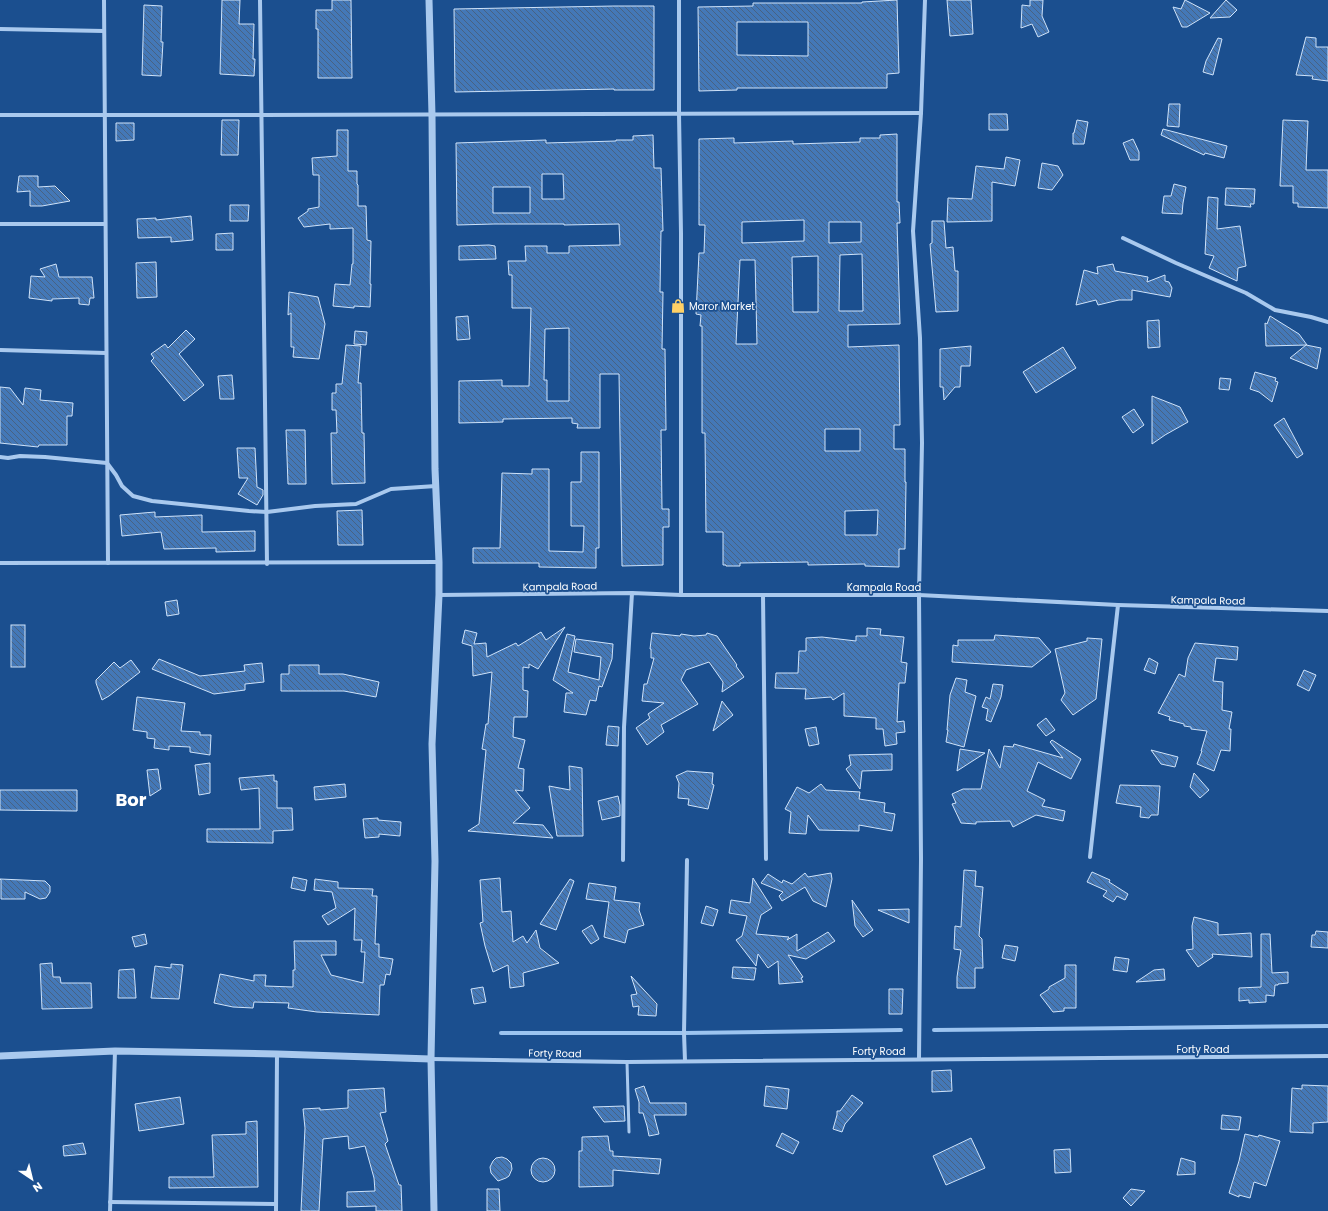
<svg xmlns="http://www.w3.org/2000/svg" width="1328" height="1211" font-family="Poppins,sans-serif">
	<defs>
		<pattern id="building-back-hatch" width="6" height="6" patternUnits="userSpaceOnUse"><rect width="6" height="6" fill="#4478b7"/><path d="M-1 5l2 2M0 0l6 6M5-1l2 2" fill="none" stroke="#486282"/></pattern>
	</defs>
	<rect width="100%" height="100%" fill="#1b4f8f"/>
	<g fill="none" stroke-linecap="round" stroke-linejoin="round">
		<!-- stream -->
		<g stroke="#9cc4f0" stroke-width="4">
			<path d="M934,1030L1328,1026"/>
			<path d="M501,1033H684L901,1030"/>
		</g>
	</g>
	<!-- building -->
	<g fill="url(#building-back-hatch)" stroke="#cfe3fa" fill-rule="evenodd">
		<path d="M222,0H240L239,24H254L253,59H255L254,76L220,74Z"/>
		<path d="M332,0H351L352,78H318V29H316V10H332Z"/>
		<path d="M897,0L899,73L887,74V88H737V90L699,91L698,7L753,6V3H862V2ZM737,22H808V56L737,55Z"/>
		<path d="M947,0H971L973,34L950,36Z"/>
		<path d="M1030,0H1043L1042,16L1049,32L1038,37L1032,24L1021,28L1022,5L1030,6Z"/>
		<path d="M1185,0L1210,13L1187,27H1182L1173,7L1181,9Z"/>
		<path d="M1226,0L1237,10L1230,17L1210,18Z"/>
		<path d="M144,5L162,6L161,42H163L161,76L142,75Z"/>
		<path d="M614,6H654V90H614V89L455,92L454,9Z"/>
		<path d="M1306,37L1316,38V47H1328V81L1312,79L1313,76L1296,75Z"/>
		<path d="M1218,38L1222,39L1213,75L1203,72L1206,61Z"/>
		<path d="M1169,104H1180L1179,127L1167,126Z"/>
		<path d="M989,114H1007L1008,130H989Z"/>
		<path d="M222,120H239L238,155H221Z"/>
		<path d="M1077,120L1088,122L1084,144H1073V133H1074Z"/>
		<path d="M1283,120L1308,121L1306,170H1328V208L1298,207V203H1293V186H1280Z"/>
		<path d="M116,123H134V140L116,141Z"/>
		<path d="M1163,129L1227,146L1224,158L1205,153L1204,155L1161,135Z"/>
		<path d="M337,130H348V171H357V184L358,185V206H366L367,240L371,241L370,284H371L370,307L354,306V308L333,306L335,284L350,285L352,264H353V228L330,229V224L304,227L298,218L308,211V209L319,207V175H313L312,158L337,156Z"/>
		<path d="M897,134V202H899L900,223H897L900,324L848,325V347L899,345L900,425H894V449H905V482H906L905,549H899V567L865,566V564L808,565V562L740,563V566H726V565H723V532H706L705,433H702V326H700L701,315L696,314L699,253H704L705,225H699V139L734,138V143L793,141V144L860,142V138H880V135ZM804,220V241L742,243V222ZM829,222H861V242L829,243ZM862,254L863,311H839L840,255ZM818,256V312H793L792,257ZM740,260H755L757,344H736ZM825,429H860V451H825ZM878,510L877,535H845V511Z"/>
		<path d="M653,135L654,168H661L663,231H661L660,292H663L662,349H665L666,430H661L662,509H669V527H663V565L622,566L619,374H600V428H577L578,424L572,423V418L503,419V422L459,423V381L502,380V386H529L531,308H512V275H509L508,261H526L525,246H547V253H569V246L620,245L619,224L564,225V224H494L457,225L456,143L546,140V143L616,141V140H633V136ZM542,174H563L564,199H542ZM493,187H530V213H493ZM569,328V401H547V380H544L545,329Z"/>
		<path d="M1133,139L1139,152V160H1130L1123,143Z"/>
		<path d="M1006,157L1020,160L1015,186L992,182V221L947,222L948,198L972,199L976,166L1004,169Z"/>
		<path d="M1042,163L1058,166L1063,175L1052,190L1038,188Z"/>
		<path d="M19,176H38V187L55,186L70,201L42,206H30V191L17,192Z"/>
		<path d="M1174,184L1186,187L1183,203L1182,214L1162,213L1164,196H1171Z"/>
		<path d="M1226,188L1255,189L1254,204H1250L1251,207L1225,205Z"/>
		<path d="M1208,197L1218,198L1217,229L1240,226L1246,266L1238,268L1237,281L1209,268L1214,256L1205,254Z"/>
		<path d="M230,205H249L248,221H230Z"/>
		<path d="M191,216L193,240L171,242V237L138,238L137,219L156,218V220Z"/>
		<path d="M932,221H944L946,248L953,247L955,271H958V311L936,312L930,244L932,243Z"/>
		<path d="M233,233V250H216V234Z"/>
		<path d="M489,245L495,246L496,259L459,260V246Z"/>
		<path d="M156,262L157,297L137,298L136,263Z"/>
		<path d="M56,264L59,277H92L94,298H90L89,305L79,304V298L52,299V301L29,298L31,276L45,277L40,269Z"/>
		<path d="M1113,264L1115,271L1148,277L1147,282L1165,275V281L1169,282L1172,288L1170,297L1132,290V300H1119L1098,305L1096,300L1076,305L1084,270L1098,274L1097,267Z"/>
		<path d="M289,292L318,297L325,324L319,359L293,357L294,347H291V313L288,315Z"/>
		<path d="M468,316L470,339L457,340L456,317Z"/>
		<path d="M1270,316L1299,334L1307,345L1266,346L1265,323L1267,324Z"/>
		<path d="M1159,320L1160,347L1148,348L1147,321Z"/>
		<path d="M186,330L195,339L179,354L204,385L184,401L151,361L154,358L151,354L165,344L168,348Z"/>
		<path d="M355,331L367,332L366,345L354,344Z"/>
		<path d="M346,345L361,346L358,383H361L362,433H364L365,483L332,484L331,433H337L336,410H332V393H336V384H342Z"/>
		<path d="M1306,345L1321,348L1317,369L1290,358Z"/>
		<path d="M971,346L970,366H961L960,387H955L944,400L943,387H940V349Z"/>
		<path d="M1063,347L1076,368L1036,393L1023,372Z"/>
		<path d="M1255,372L1276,378L1275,381L1278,382L1272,402L1259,392L1250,389Z"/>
		<path d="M232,375L234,399H220L218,376Z"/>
		<path d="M1220,378L1231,379L1229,390L1219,389Z"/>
		<path d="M0,387L10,388L23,405L25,388L41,390L40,400L73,403L72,416H67V445H39L38,447L0,443Z"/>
		<path d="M1152,396L1180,407L1188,422L1165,435L1152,444Z"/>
		<path d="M1134,409L1144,425L1133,433L1122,417Z"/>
		<path d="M1284,418L1303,454L1297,458L1274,425Z"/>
		<path d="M286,430H305L306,484H288Z"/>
		<path d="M237,448H255L257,487L263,490V495L257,505L238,494L248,478H239Z"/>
		<path d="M581,452H599V548H596V568L539,567V563H473V548H500L502,473L532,474V469H549V551L583,552L584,526H571V482H581Z"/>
		<path d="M362,510L363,545H338L337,511Z"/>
		<path d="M155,512V517L202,515V532L255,531V551L216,552V548L164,549L161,532L122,536L120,515Z"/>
		<path d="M177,600L179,614L167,616L165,602Z"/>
		<rect x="11" y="625" width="14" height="42"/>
		<path d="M565,627L538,669L529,664V668L523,667V690L528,691L527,717H514L513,737L525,740L518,768L524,769L523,791L515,790L530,808L513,823L543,825L553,838L468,831L479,824L486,750L482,749L486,724H488L492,672L473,676L472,646L462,643L465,630L477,633L474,644L486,643L487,657L516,643L518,646L541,632L546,640Z"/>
		<path d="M867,628L881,629L880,635L904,637L901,662L907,663L905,683H899L897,722L904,721L905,732L896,733L897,744L885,746L883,729H876V718L844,716V693L833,700L831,697L805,699L806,689L775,688L776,673H798L799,651H806V638L822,637L856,641V636H867Z"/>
		<path d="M652,633L680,636L681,634L694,636L706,635L707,633L717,636L737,665L736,666L744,677L722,692L723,682L709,662L686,670L681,680L698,704L661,725L664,732L647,745L636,728L650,718L648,714L664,703L642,701L644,684H647L654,658H651V649H650Z"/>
		<path d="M567,634L575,636L568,672L599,680L601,657L574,652L576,639L613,644L612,659L602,687L599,686L596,701L590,700L586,715L564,712L566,693H573L553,680Z"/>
		<path d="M995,635L1039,638L1051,652L1032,667L952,662L953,645L958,646V640H994Z"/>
		<path d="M1087,638L1102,639L1096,699L1073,715L1061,700L1065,693L1055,649L1087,641Z"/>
		<path d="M1195,643L1238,647L1237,660L1216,658L1213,681L1223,682L1222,710L1232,712L1229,729H1231L1230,751L1221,750L1214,771L1197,764L1202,751H1201L1207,731L1191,729V727L1184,726V724L1169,720L1170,717L1158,713L1179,674L1185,677L1188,658Z"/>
		<path d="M1149,658L1158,663L1155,674L1144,670Z"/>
		<path d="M159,659L200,676L245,671L244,665L262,663L264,682L245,684V690L214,694L152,669Z"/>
		<path d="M131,660L140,672L109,696L102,700L96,683V680L114,662L120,668Z"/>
		<path d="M289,665H319V674H343L379,682L376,697L344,691H281V674H289Z"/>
		<path d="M1304,670L1316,675L1309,691L1297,685Z"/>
		<path d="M956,678L967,680L965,692L976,696L964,747L946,742L948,730H947L950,695Z"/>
		<path d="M993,684L1003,685L1001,697L991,722L986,720L988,709L982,707L986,697L990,699Z"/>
		<path d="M137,697L185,703L181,731L200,732V735H211L210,755L190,752V747L169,746V750L154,748L155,739L147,738V732L133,730Z"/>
		<path d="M722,701L733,715L713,731Z"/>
		<path d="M1046,718L1055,730L1046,736L1037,725Z"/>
		<path d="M608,726L619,727L618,746L606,745Z"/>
		<path d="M816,727L819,744L809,746L805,729Z"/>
		<path d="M1052,740L1081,759L1071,779L1038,762L1027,791L1045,800L1042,806L1065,811L1063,821L1036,815L1013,827L1010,821L976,822V824L961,823L952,804L956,803L952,794L963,789H981L989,749L1000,768L1004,746L1013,747L1014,744L1063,758L1050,742Z"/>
		<path d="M960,749L985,753L957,771Z"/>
		<path d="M1151,750L1178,757L1175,767L1161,764Z"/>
		<path d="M892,754V770L862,771L860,789L846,769L851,765L849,755Z"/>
		<path d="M210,763V793L199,795L195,765Z"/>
		<path d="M569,766L582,768L583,836H557L549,786L570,790Z"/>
		<path d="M158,769L161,789L150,796L147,770Z"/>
		<path d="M687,771L713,773L712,784L714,785L708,809L688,805L689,799L678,798L679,783L676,776Z"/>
		<path d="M1194,773L1209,790L1200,798L1190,787Z"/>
		<path d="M274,775V781H277V808H292L293,830L273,831V843L207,842V829H260L259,788L241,790L239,778Z"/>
		<path d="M345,784L346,797L315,800L314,787Z"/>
		<path d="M821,784L826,790L860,792L859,799L885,803L884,812L895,814L892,831L859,825V831L819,830L808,815L806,834L789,833L791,812L785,809L797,787L809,793Z"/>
		<path d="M1120,785L1160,786L1158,815H1151L1149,818L1140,817L1141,807L1116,803Z"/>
		<path d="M0,790H77V811L0,810Z"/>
		<path d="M618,796L620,805V816L602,820L598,801Z"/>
		<path d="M378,818V820L401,822L400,836L379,834V837L365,838L363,819Z"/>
		<path d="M964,870L976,871L975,886L983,887L979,936L982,939L983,968H975V988H957V977L961,950L954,949L955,926L961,927Z"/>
		<path d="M1092,872L1110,880L1109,882L1128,894L1125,900L1117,896L1113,902L1103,896L1107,891L1087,882Z"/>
		<path d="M805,873L808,877L831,873L832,879L826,907L813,901L805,887L782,901L779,896L783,892L761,883L768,874L782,883L783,880L792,884Z"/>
		<path d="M293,877L307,880L305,891L291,888Z"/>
		<path d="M500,878L502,912L511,911L513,942L523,936L527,943L536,930L540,948L559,963L523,973L524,986L510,988L508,965L493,972L485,946L480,923L483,922L480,880Z"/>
		<path d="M753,878L772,908L761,915L756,934L789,937L787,940L797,934V951L828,932L835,941L806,959L788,955L803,977L801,978L803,982L779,984L778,961L768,968L758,954L756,966L736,940L742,936L747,916L729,913L731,900L750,903Z"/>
		<path d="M0,879L45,881L50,886V892L46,898L40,899L25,892V899H1V880Z"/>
		<path d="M315,879L338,882V888L373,889L372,896H377L375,944H379V957L393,959L390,975L386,974L384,985H380L379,1015L317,1012L288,1008L289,1003L254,1002L253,1008L233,1007L214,1003L220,974L254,981V975H266L265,986L293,987V970H295L294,941H336V955H321L331,975L363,983L365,952H361L362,940H354L355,908L328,925L322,916L336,908L332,892L314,890Z"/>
		<path d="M570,879L574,881L556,930L540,924Z"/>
		<path d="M589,883L616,887L614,900L640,903L639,910L644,925L628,930L625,943L604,937L609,902L586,899Z"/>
		<path d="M852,900L873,930L863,937L855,926Z"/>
		<path d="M706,906L718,910L713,926L701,923Z"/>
		<path d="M909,909V923L878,910Z"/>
		<path d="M1194,917L1218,923V935L1251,933L1252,957L1212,954L1213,957L1198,967L1186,950L1193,949L1192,926Z"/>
		<path d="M592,925L599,939L591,944L582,931Z"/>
		<path d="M1316,931L1328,932V948L1311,947L1312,935H1315Z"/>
		<path d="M145,934L147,944L135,947L132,937Z"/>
		<path d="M1261,934H1270L1272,973L1288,972V983L1278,984V985H1275L1274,996L1266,995V1002L1249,1003V1000L1239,1001V988L1261,987Z"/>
		<path d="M1005,945L1018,947L1015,961L1002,958Z"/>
		<path d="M1115,957L1129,959L1127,972L1113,970Z"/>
		<path d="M52,963L53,977H60L61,983H91L92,1008L42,1009L40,964Z"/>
		<path d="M171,964L183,965L179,999L151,998L155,966L171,968Z"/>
		<path d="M1065,965H1076V1008H1064V1011L1053,1012L1040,995L1049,989V987L1065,978Z"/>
		<path d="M733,967L756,968L754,980L732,978Z"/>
		<path d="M134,969L136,998H118L119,970Z"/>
		<path d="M1164,969L1165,980L1136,982L1154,970Z"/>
		<path d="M631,976L657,1004L656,1016L638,1015L639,1006L633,1007L631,995L637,994Z"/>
		<path d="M483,987L486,1002L474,1004L471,989Z"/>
		<path d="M889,989H903L902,1014H889Z"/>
		<path d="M951,1070L952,1091L932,1092V1071Z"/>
		<path d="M1302,1085L1328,1086V1122L1313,1123V1133L1290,1132L1292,1088L1302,1089Z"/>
		<path d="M644,1086L650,1103H686V1115H654L659,1134L649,1136L647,1126L643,1113H639V1102L635,1089Z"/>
		<path d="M766,1086L789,1089L787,1109L764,1106Z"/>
		<path d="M384,1088L386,1112L380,1113L388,1141L385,1144L399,1185H401L402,1211H376V1206L347,1207V1192L375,1191L374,1178L365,1146L349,1149L348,1136L323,1139L319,1211H301L305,1128L303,1109L320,1108V1110L348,1108V1090Z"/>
		<path d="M852,1095L863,1103L845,1124L842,1132L833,1129L837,1115V1111H840Z"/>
		<path d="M180,1097L184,1124L139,1131L135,1104Z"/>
		<path d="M624,1106L625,1121L604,1122L593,1107Z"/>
		<path d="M1222,1115L1241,1117L1239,1130L1221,1129Z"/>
		<path d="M257,1121L258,1187L169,1188V1177H214L212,1135L246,1134V1122Z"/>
		<path d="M782,1133L799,1142L793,1154L776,1146Z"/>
		<path d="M1245,1134L1258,1137L1259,1135L1280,1141L1266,1186L1254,1182L1250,1198L1239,1195V1197L1229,1193L1239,1161Z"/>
		<path d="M608,1136L610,1151H613V1156L661,1159L659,1174L613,1170V1186L579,1187V1151H582V1137Z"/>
		<path d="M971,1138L985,1168L946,1185L933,1156Z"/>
		<path d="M83,1143L86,1154L64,1156L63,1146Z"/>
		<path d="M1070,1149L1071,1172L1055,1173L1054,1150Z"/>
		<path d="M502,1157L507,1159L511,1163L512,1169L509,1176L506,1178L498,1181L491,1173L490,1167L493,1161L496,1158Z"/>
		<path d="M1181,1158L1195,1162V1174L1177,1175Z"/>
		<circle cx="543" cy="1170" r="12"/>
		<path d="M487,1189H499L500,1211H487Z"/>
		<path d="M1131,1189L1145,1191L1131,1206L1123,1198Z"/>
	</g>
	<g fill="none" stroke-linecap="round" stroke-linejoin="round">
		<!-- service -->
		<path stroke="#a9c9ee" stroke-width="3" d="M627,1062L629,1132"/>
		<!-- minor -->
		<g stroke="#a9c9ee" stroke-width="4">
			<path d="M104,0L108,563"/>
			<path d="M260,0L267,564"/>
			<path d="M679,0V114L681,233V595"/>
			<path d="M0,29L104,31"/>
			<path d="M0,115H261L921,113"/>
			<path d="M0,224H105"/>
			<path d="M1123,238L1176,263L1246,293L1275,310L1311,317L1328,322"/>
			<path d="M0,350L106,353"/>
			<path d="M0,457L8,458L20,456L45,457L107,463L116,475L122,486L133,496L152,501L249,511L267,512L315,506L356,504L391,489L436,486"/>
			<path d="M0,563L439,562"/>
			<path d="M439,595L632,593L681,595H919L1118,605L1328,611"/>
			<path d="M763,595L766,859"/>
			<path d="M1090,857L1118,605"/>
			<path d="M623,860L624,727L632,593"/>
			<path d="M431,1059L627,1062L1328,1056"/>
			<path d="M919,1059L921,859L919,595L922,443L920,338L913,231L921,113L925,0"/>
			<path d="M685,1061L684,1033L687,860"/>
			<path d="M110,1202L275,1204"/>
			<path d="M110,1211L115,1051"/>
			<path d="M276,1211L277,1054"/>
		</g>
		<!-- tertiary -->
		<g stroke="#a9c9ee" stroke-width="7">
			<path d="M429,0L432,115L435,469L439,562V595L432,744L435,861L431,1059L434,1211"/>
			<path d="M0,1056L115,1051L277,1054L431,1059"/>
		</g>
	</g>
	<!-- icons -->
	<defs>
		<symbol id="shop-bare" viewBox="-9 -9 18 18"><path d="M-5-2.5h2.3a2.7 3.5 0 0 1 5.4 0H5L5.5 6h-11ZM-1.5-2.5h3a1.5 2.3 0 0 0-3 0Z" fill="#ffd166" stroke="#1b4f8f" stroke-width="2.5" paint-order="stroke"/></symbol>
	</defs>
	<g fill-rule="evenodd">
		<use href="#shop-bare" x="668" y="296" width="20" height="20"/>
	</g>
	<g text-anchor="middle" stroke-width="3.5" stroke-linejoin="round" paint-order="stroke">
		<!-- poi labels -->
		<g font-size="10" fill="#fff" stroke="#1b4f8f" text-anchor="start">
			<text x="689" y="310">Maror Market</text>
		</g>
		<!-- street labels -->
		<g font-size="10" fill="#fff" stroke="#1b4f8f">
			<text transform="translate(560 586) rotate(-1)" y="4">Kampala Road</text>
			<text x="884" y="591">Kampala Road</text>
			<text transform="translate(1208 600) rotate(1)" y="4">Kampala Road</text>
			<text x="1203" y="1053">Forty Road</text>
			<text x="879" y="1055">Forty Road</text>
			<text transform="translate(555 1053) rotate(1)" y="4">Forty Road</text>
		</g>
		<!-- town labels -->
		<g font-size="18" font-weight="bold" fill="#fff" stroke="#1b4f8f">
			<text x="131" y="806">Bor</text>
		</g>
	</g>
	<!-- north arrow -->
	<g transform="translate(32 1179) rotate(145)" stroke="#1b4f8f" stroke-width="3" paint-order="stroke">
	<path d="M0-3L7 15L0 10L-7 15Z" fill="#ffffff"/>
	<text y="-6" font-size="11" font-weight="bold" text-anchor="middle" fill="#ffffff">N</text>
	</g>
</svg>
